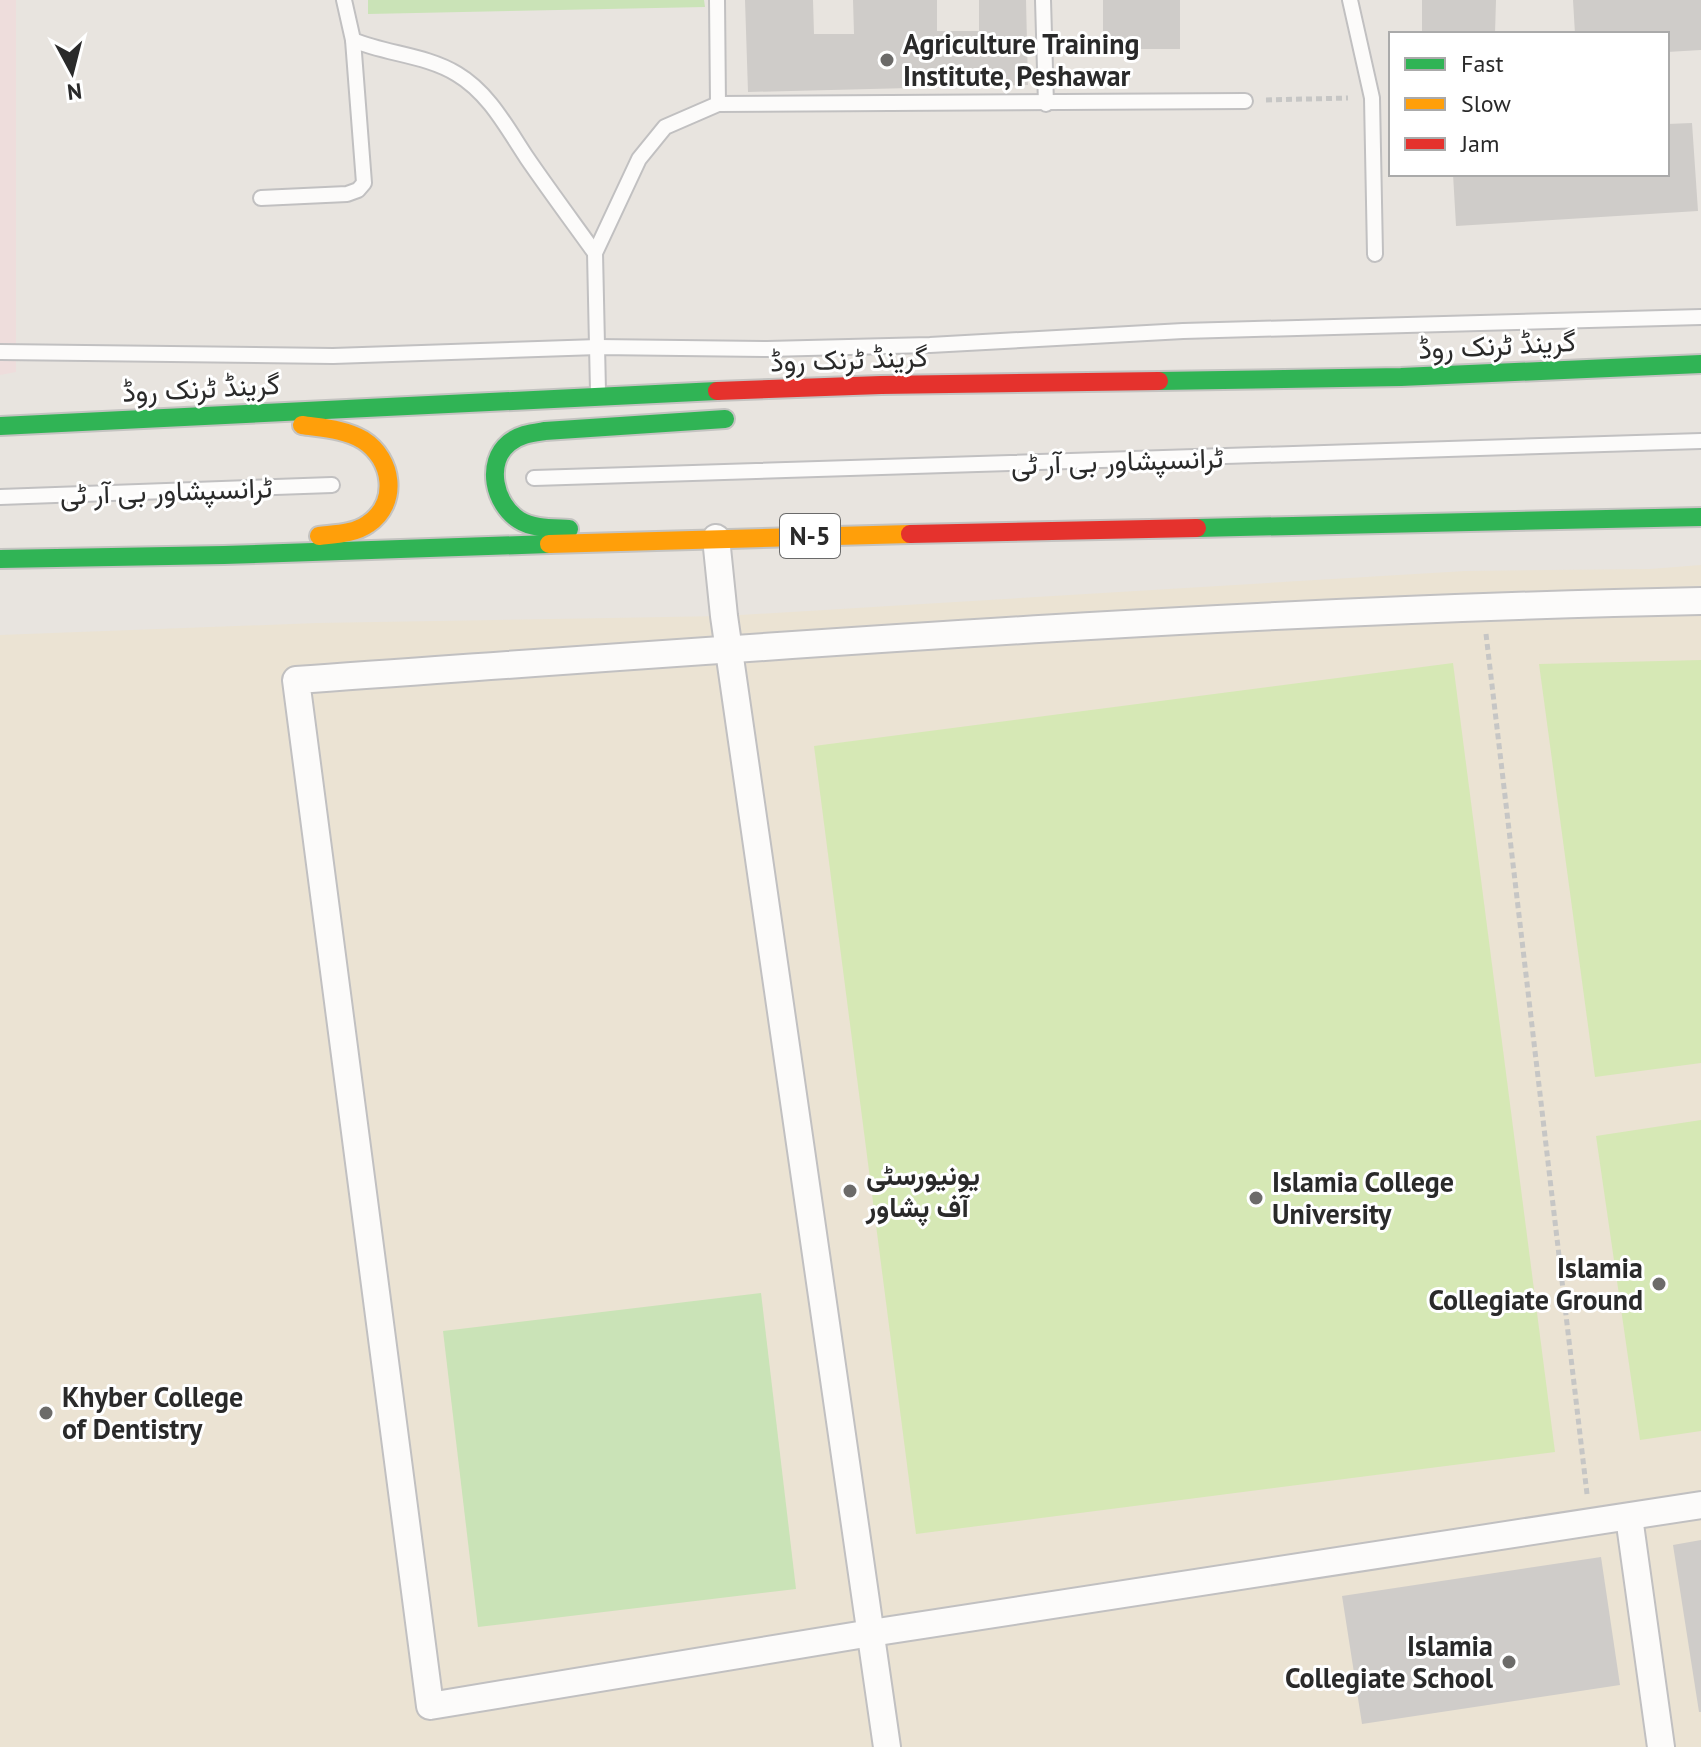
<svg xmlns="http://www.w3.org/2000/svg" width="1701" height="1747" font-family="'PT Sans',Vazirmatn,sans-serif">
	<rect width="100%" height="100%" fill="#e8e4df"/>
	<!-- education -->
	<path fill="#ebe3d3" d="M1701,565V1747H0V635L317,623L724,616L1465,571L1650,569Z"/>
	<!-- medical -->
	<path fill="#eedddc" d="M0,0H16V372L0,375Z"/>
	<!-- green -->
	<g fill="#cae3b7">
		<path d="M368,0H704L705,7L368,14Z"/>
		<path d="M761,1293L796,1589L478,1627L443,1331Z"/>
	</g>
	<!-- pitch -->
	<g fill="#d6e8b5">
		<path d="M1701,660V1063L1595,1077L1539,664Z"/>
		<path d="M1453,663L1555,1452L916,1534L814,746Z"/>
		<path d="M1701,1120V1431L1640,1440L1596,1136Z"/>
	</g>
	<!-- building -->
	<g fill="#cfccc9">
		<path d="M745,0H813L814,34H854L853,0H937V31H979V0H1026L1028,85L748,92Z"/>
		<rect x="1103" y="0" width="77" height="49"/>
		<path d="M1422,0H1496L1495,34H1422Z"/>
		<path d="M1573,0H1701V50L1667,52V34H1575Z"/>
		<path d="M1692,123L1698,211L1456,226L1453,174H1667V124Z"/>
		<path d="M1701,1540V1712H1699L1673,1545Z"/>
		<path d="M1601,1557L1620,1685L1362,1724L1342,1596Z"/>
	</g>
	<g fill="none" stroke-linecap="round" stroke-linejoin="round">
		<defs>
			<g id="lane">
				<path d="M344,0L353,40C386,54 426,55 457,74C489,93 507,128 527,158C549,190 572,221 595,253"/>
				<path d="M717,0L718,104"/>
				<path d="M1043,0L1046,104"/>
				<path d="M1350,0L1372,98L1375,254"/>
				<path d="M261,198L347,194L358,190L364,183L353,40"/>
				<path d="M0,352L333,356L598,347L767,349L930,345L1183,331L1701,317"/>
				<path d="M598,391L595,253L639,159L665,127L718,104L1245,101"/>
				<path d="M534,478L1701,441"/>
				<path d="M0,497L332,485"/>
			</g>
			<g id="street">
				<path d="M716,538L724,616L887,1747"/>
				<path d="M1701,601C1232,610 764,647 296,680L430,1706L871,1633L1701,1505"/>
				<path d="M1629,1517L1661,1747"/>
			</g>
			<g id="fast">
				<path d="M1159,381L1401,377L1701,364"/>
				<path d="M0,426L717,391"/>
				<path d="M1197,528L1701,517"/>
				<path d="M569,529C553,528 533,529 519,520C494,504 485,463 509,443C520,434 532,433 545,431L725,419"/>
				<path d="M0,559L224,555L549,544"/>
			</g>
			<g id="slow">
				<path d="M302,425C322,428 345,429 363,440C393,459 399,503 368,524C354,534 335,534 319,536"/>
				<path d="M549,544L910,534"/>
			</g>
			<g id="jam">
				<path d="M717,391L881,385L1159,381"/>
				<path d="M910,534L1197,528"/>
			</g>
		</defs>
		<!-- lane casing -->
		<use href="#lane" stroke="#c1c0c1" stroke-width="18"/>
		<!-- street casing -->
		<use href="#street" stroke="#c1c0c1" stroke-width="30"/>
		<!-- fast casing -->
		<use href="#fast" stroke="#c4c3c1" stroke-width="22"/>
		<!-- slow casing -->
		<use href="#slow" stroke="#c4c3c1" stroke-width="22"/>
		<!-- jam casing -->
		<use href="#jam" stroke="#c4c3c1" stroke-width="22"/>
		<!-- path -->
		<g stroke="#c6c6c5" stroke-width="5" stroke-dasharray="6 4" stroke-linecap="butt">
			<path d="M1266,100L1348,98"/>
			<path d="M1486,634L1587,1494"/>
		</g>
		<!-- lane -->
		<use href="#lane" stroke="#fcfbfa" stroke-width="14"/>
		<!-- street -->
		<use href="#street" stroke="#fcfbfa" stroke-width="26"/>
		<!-- fast -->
		<use href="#fast" stroke="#30b455" stroke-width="18"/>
		<!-- slow -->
		<use href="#slow" stroke="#ff9f0a" stroke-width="18"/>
		<!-- jam -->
		<use href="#jam" stroke="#e5322d" stroke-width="18"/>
	</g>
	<!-- markers -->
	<g fill="#6c6b69" stroke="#fff" stroke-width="3">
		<circle cx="887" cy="60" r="8"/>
		<circle cx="850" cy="1191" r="8"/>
		<circle cx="1256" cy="1198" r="8"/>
		<circle cx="1659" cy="1284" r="8"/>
		<circle cx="46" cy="1413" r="8"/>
		<circle cx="1509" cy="1662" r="8"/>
	</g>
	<g text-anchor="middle" stroke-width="6" stroke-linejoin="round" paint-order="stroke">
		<!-- shield labels -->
		<rect fill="#fff" stroke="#6a6a6a" stroke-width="2" x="780" y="514" width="60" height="44" rx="6"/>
		<g font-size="26" font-weight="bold" fill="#2a2a2a">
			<text x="810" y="545">N-5</text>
		</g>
		<!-- poi labels -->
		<g font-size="28" font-weight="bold" fill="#2a2a2a" stroke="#fff" text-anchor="start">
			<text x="903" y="54">Agriculture Training<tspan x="903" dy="32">Institute, Peshawar</tspan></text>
			<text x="866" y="1185">یونیورسٹی<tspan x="866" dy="32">آف پشاور</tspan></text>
			<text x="1272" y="1192">Islamia College<tspan x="1272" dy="32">University</tspan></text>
			<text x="1643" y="1278" text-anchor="end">Islamia<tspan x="1643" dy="32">Collegiate Ground</tspan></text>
			<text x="62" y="1407">Khyber College<tspan x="62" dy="32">of Dentistry</tspan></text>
			<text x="1493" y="1656" text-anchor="end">Islamia<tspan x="1493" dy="32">Collegiate School</tspan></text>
		</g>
		<!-- street labels -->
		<g font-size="28" fill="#2a2a2a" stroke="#fff">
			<text transform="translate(1497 345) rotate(-3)" y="10">گرینڈ ٹرنک روڈ</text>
			<text transform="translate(849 359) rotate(-2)" y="10">گرینڈ ٹرنک روڈ</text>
			<text transform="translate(201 388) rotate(-3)" y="10">گرینڈ ٹرنک روڈ</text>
			<text transform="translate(1117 461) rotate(-2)" y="10">ٹرانسپشاور بی آر ٹی</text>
			<text transform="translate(166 491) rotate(-2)" y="10">ٹرانسپشاور بی آر ٹی</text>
		</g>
	</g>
	<!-- legend -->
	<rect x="1389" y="32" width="280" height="144" fill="#ffffff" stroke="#aaaaaa" stroke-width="2"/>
	<rect x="1405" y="58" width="40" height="12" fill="#30b455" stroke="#aaaaaa" stroke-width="2"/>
	<text x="1461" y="72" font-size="24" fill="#2a2a2a">Fast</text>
	<rect x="1405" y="98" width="40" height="12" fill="#ff9f0a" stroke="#aaaaaa" stroke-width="2"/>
	<text x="1461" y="112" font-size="24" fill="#2a2a2a">Slow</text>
	<rect x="1405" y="138" width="40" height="12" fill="#e5322d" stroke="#aaaaaa" stroke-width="2"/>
	<text x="1461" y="152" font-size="24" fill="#2a2a2a">Jam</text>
	<!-- north arrow -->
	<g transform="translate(72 72) rotate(173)" stroke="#ffffff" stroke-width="6" paint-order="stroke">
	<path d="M0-6L14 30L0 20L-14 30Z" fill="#2a2a2a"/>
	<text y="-12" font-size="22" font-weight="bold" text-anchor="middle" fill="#2a2a2a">N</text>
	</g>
</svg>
